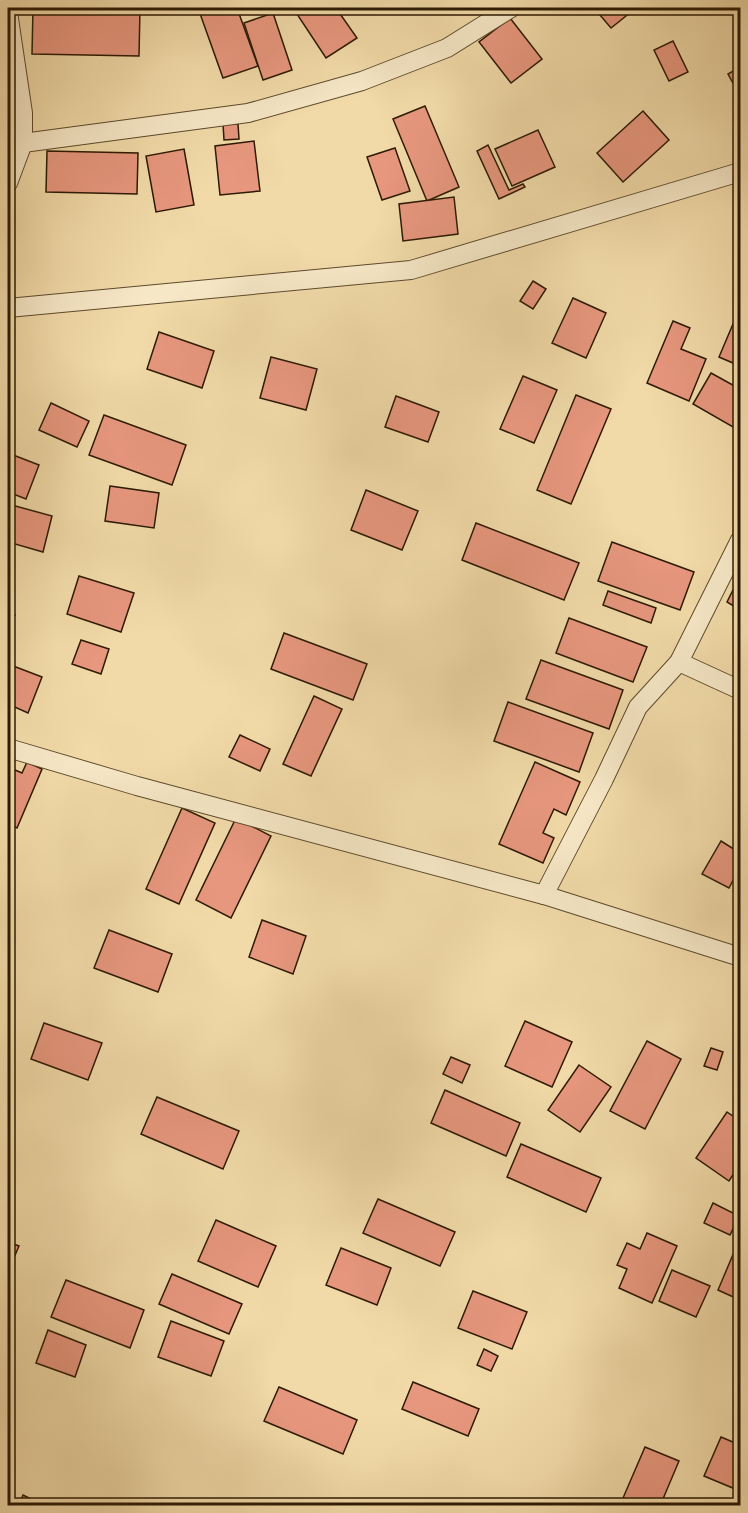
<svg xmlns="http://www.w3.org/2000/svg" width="748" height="1513" font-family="'Libre Bodoni',serif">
	<rect width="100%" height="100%" fill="#f1daa8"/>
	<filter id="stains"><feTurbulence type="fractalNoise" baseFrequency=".00333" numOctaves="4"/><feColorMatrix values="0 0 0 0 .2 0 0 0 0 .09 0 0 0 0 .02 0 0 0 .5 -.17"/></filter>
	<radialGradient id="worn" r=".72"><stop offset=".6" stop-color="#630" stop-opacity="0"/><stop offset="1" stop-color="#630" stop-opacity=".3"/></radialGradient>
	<!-- building -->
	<g fill="#e7977e" stroke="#2c1a02" stroke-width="1.5">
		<path d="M33,8H140L139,56L32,54Z"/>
		<path d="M198,8H237L258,66L223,78Z"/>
		<path d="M293,8H336L357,38L326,58Z"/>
		<path d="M594,8H636L611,28Z"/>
		<path d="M273,13L292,70L263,80L244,23Z"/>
		<path d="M510,18L542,59L511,83L479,42Z"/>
		<path d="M673,41L688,72L669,81L654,50Z"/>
		<path d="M740,67V96L728,74Z"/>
		<path d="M425,106L459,187L427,201L393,119Z"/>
		<path d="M643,111L669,140L623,182L597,153Z"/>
		<path d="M223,124H238L239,139L224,140Z"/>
		<path d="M538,130L555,167L512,186L495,149Z"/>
		<path d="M254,141L260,191L220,195L215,146Z"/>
		<path d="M488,145L509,190L523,184L525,187L499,199L477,151Z"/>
		<path d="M395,148L410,191L382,200L367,157Z"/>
		<path d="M184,149L194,205L156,212L146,156Z"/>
		<path d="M47,151L138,153L137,194L46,192Z"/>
		<path d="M454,197L458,234L403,241L399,204Z"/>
		<path d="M533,281L546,289L533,309L520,301Z"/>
		<path d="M573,298L606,313L586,358L552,343Z"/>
		<path d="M673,321L690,328L681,349L706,359L689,401L647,383Z"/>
		<path d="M733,324L740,327V366L719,357Z"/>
		<path d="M159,332L214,351L202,388L147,369Z"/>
		<path d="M271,357L317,369L306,410L260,398Z"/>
		<path d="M711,373L740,389V431L693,404Z"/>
		<path d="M523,376L557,390L534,443L500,429Z"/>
		<path d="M576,395L611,409L571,504L537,490Z"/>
		<path d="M396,396L439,412L428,442L385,427Z"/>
		<path d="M51,403L89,421L77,447L39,430Z"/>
		<path d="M104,415L186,445L172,485L89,455Z"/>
		<path d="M8,453L39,465L26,499L8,492Z"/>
		<path d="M110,486L159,493L154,528L105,521Z"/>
		<path d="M366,490L418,511L402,550L351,530Z"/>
		<path d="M8,504L52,516L43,552L8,542Z"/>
		<path d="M476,523L579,563L564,600L462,560Z"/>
		<path d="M612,542L694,572L680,610L598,581Z"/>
		<path d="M79,576L134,593L121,632L67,614Z"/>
		<path d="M734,588L740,591V610L727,602Z"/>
		<path d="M608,591L656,608L651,623L603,605Z"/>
		<path d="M8,612L15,615L8,635Z"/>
		<path d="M569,618L647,647L633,682L556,653Z"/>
		<path d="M284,633L367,664L353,700L271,669Z"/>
		<path d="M81,640L109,649L101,674L72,664Z"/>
		<path d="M541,660L623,690L609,729L526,699Z"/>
		<path d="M8,664L42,677L28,713L8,704Z"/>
		<path d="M314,696L342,709L311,776L283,764Z"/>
		<path d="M508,702L593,733L579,772L494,741Z"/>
		<path d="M240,735L270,749L260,771L229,757Z"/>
		<path d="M27,762L42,769L17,828L8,823V767L22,773Z"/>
		<path d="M535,762L580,782L566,815L554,809L543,833L554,838L543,863L499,844Z"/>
		<path d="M182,808L215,823L179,904L146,889Z"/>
		<path d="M236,818L271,836L231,918L196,900Z"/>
		<path d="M721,841L740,853V867L729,888L702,874Z"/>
		<path d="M262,920L306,936L293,974L249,957Z"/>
		<path d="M109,930L172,954L158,992L94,968Z"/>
		<path d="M525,1021L572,1042L552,1087L505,1066Z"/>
		<path d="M44,1023L102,1043L88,1080L31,1059Z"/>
		<path d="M647,1041L681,1059L645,1129L610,1111Z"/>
		<path d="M711,1048L723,1052L717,1070L704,1066Z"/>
		<path d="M451,1057L470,1065L462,1083L443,1074Z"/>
		<path d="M579,1065L611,1087L580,1132L548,1110Z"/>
		<path d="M445,1090L520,1123L506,1156L431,1123Z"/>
		<path d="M157,1097L239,1131L223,1169L141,1134Z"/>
		<path d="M727,1112L740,1121V1164L729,1181L696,1158Z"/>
		<path d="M521,1144L601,1178L586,1212L507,1177Z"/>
		<path d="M378,1199L455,1232L440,1266L363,1233Z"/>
		<path d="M713,1203L739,1216L730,1235L704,1223Z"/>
		<path d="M216,1220L276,1246L258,1287L198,1261Z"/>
		<path d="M647,1233L677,1246L652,1303L619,1288L627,1269L617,1265L627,1243L640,1249Z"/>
		<path d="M740,1238V1300L718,1290Z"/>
		<path d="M8,1242L19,1246L13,1260L8,1258Z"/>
		<path d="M341,1248L391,1268L377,1305L326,1285Z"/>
		<path d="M672,1270L710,1286L696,1317L659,1301Z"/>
		<path d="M172,1274L242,1304L229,1334L159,1304Z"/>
		<path d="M66,1280L144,1310L130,1348L51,1317Z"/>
		<path d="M473,1291L527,1312L512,1349L458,1328Z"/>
		<path d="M171,1321L224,1341L211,1376L158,1357Z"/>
		<path d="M48,1330L86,1345L75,1377L36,1363Z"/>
		<path d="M484,1349L498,1356L491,1371L477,1365Z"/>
		<path d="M413,1382L479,1409L468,1436L402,1409Z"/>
		<path d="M279,1387L357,1420L343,1454L264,1421Z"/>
		<path d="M721,1437L740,1445V1491L704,1476Z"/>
		<path d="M645,1447L679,1461L660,1506H641L623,1498Z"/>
		<path d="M23,1495L45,1506H19Z"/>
	</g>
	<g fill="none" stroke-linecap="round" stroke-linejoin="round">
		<defs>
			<g id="minor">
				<path d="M8,12L23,113V143L8,183"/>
				<path d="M23,143L248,113L362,81L447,48L511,8"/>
				<path d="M8,308L411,270L740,172"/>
				<path d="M679,662L740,690"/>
				<path d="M8,748L137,786L544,895L740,957"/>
				<path d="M544,895L604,779L638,707L679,662L740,540"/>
			</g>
		</defs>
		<!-- minor casing -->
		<use href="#minor" stroke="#5d4a2c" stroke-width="20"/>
		<!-- minor -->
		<use href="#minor" stroke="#f6e7c6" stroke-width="18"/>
	</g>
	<!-- margin -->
	<rect width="748" height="1513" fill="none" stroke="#f1daa8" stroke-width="30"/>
	<rect x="9" y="9" width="730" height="1495" fill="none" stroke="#2c1a02" stroke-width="3"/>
	<rect x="15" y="15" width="718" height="1483" fill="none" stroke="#2c1a02" stroke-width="1.5"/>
	<rect width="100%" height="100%" filter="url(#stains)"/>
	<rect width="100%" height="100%" fill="url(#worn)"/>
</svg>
